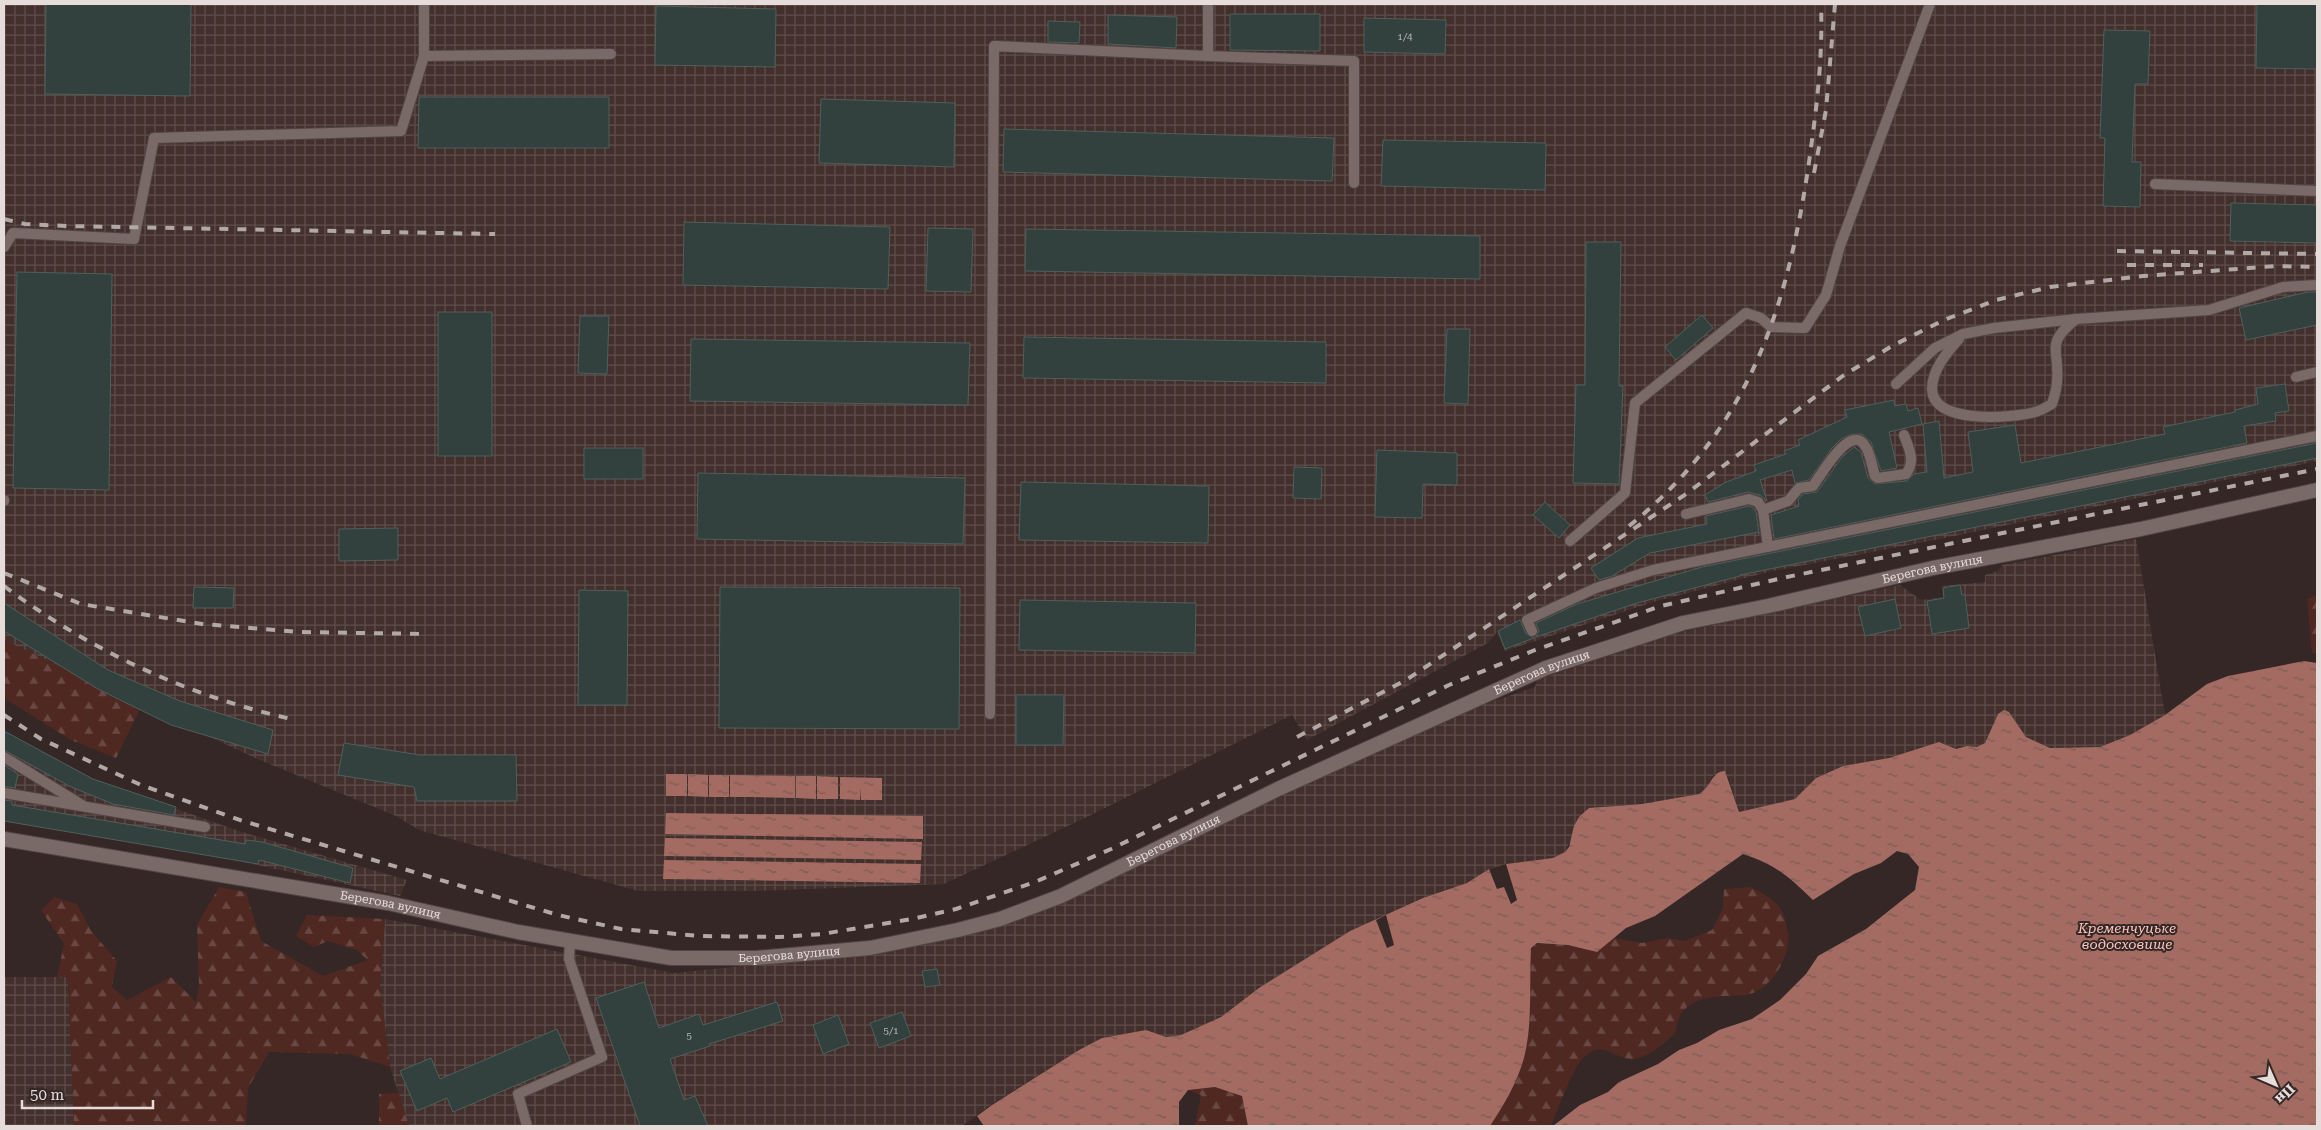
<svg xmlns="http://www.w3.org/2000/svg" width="2321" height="1130" font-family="'Roboto Serif',serif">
	<defs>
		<pattern id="industrial-grid" width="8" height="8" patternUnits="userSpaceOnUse" patternTransform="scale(1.25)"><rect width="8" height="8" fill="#43302d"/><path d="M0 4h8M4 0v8" fill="none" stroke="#5e4e4b"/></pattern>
		<pattern id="forest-firs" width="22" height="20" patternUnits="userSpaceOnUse" patternTransform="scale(1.25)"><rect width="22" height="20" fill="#502822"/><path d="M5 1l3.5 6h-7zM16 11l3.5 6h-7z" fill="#694742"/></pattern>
		<pattern id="water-ripples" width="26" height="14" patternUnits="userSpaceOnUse" patternTransform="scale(1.25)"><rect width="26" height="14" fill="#a36b62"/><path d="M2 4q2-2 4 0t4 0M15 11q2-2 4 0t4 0" fill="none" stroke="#7d5b55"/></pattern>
	</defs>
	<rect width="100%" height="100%" fill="#342725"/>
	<!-- industrial -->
	<g fill="url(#industrial-grid)">
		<path d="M4,4H2317V426L2304,430L2317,427V461L1935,540L1768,572L1653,602L1505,651L1497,632L1488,643L1307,740L1292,715L1087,817L944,884L758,891H638L419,830L396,816L255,758L4,640Z"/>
		<path d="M2136,539L2165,715L2130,735L2100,747L2050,748L2026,737L2009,712L1998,714L1985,743L1977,747L1967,746L1956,749L1939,742L1889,758L1843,766L1816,778L1796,799L1739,812L1728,777L1714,775L1707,789L1699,794L1642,804L1600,807L1571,839L1565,852L1553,858L1506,864L1489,869L1467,883L1423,898L1350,931L1259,988L1221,1017L1181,1035L1166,1037L1146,1030L1102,1038L1079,1050L992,1104L962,1126H409L390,1067L380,986L385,919L674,973L871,953L999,921L1414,728L1535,687L1537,680L1672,634L1900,585L1921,600L1943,597L1942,586L1985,582V575L1998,571L2002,565Z"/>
		<path d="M4,731L93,779L239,831L407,880L400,896L225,858L4,821Z"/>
		<path d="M4,977H68L74,1126H4Z"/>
	</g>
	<!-- forest -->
	<g fill="url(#forest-firs)">
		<path d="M2317,595V653H2312L2307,599Z"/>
		<path d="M4,640L142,705L116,758L71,740L4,698Z"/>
		<path d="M219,887L246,892L261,941L323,976L368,960L356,950L328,941L314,947L296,936L307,915L385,919L380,986L390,1067L350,1054L269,1052L248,1088L246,1126H74L68,977L57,978L64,944L41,910L54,897L77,904L91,931L117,961L112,987L127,1000L171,977L196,1002L199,986L197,925Z"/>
		<path d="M1750,887C1775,900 1784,904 1788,934C1791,956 1770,992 1746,995C1727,997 1703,994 1687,1007C1678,1015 1677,1024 1675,1034C1664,1043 1646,1060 1631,1059C1611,1057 1602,1039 1582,1059C1573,1068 1557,1112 1551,1126H1490C1504,1105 1517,1083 1524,1058C1533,1023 1529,983 1531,947C1546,937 1580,948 1597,952L1613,938L1642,943L1667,938L1685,941L1712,930L1723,908L1724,889Z"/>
		<path d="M1216,1087L1242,1096L1248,1126H1195L1201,1095L1188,1090Z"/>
		<path d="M399,1093L409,1126H379V1094Z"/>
	</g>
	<!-- water -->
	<g fill="url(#water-ripples)">
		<path d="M2304,661L2317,663V1126H1553L1580,1105L1608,1092L1619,1082L1658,1064L1679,1050L1697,1043L1719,1030L1752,1019L1780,1000L1806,974L1818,956L1866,929L1915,890L1919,867L1908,854L1897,851L1881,863L1854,874L1813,900C1788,876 1776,865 1743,854L1655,916L1626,928L1597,952L1568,945L1537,943L1531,948C1529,983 1533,1023 1524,1058C1517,1083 1504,1105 1490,1126H1248L1242,1096L1215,1087L1188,1090L1179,1102V1126H984L977,1116L992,1105L1079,1050L1102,1038L1146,1030L1166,1037L1181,1035L1221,1017L1259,988L1350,931L1423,898L1467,883L1489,869L1506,864L1553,858L1565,852L1569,847L1574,826L1579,817L1589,808L1642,804L1699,794C1711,787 1712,771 1725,771L1739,812L1795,799L1816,778L1843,766L1889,758L1939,742L1956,749L1967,746L1977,747L1985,743L1998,714L2004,710L2009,712L2026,737L2050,748L2100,747L2130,735L2165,715L2207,684L2228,676Z"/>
		<rect x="666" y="774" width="21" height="22"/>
		<path d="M688,774L708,775V797L688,796Z"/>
		<rect x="709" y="775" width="20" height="22"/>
		<path d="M730,775L795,776V798L751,797V790V797H730Z"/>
		<path d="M796,776H816V799L796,798Z"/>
		<path d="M817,776L838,777V799H817Z"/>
		<path d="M840,777L882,778V800H861V788L860,800L840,799Z"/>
		<path d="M666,813L923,816V839L665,834Z"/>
		<path d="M665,838L922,842L921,860L664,856Z"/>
		<path d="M664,860L921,864L920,883L663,879Z"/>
	</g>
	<!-- pier -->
	<g fill="#342725">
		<path d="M1506,864L1517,900L1511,904L1504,887L1497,889L1489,869Z"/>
		<path d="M1386,915L1394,945L1387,948L1376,920Z"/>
	</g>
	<!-- building -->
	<g fill="#32413e" stroke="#4f5f5c">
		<path d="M46,4H191L190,96L45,94Z"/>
		<path d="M2257,4H2317V69L2256,68Z"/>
		<path d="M656,6L776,9L775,67L655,65Z"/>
		<path d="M1230,14H1320V51L1230,50Z"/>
		<path d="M1108,15L1177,17L1176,48L1108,44Z"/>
		<path d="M1364,18L1446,20L1445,54L1364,52Z"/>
		<path d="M1048,21L1080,22L1079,43L1048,42Z"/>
		<path d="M2104,30L2150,31L2148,84H2135L2132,162H2141L2140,207L2103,206L2105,138H2100Z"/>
		<path d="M609,97V148H418L419,97Z"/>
		<path d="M821,99L955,103L954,167L819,163Z"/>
		<path d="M1004,129L1334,138L1332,181L1003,172Z"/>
		<path d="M1383,140L1546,143L1545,190L1381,186Z"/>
		<path d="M2231,203L2317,205V243L2230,241Z"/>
		<path d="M684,222L890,227L888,289L683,285Z"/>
		<path d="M928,228L973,229L971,292L926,291Z"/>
		<path d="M1026,229L1480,236V279L1025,271Z"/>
		<path d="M1586,242H1621L1619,386H1623L1619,484L1573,483L1576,385H1585Z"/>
		<path d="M17,272L112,274L109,490L13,488Z"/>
		<path d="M2308,292H2317V325L2246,340L2239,308Z"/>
		<rect x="438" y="312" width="54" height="144"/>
		<path d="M1702,315L1713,328L1676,360L1665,347Z"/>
		<path d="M580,316H609L607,374L578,373Z"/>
		<path d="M1447,329H1470L1468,404L1444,403Z"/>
		<path d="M1024,337L1326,342V383L1023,378Z"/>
		<path d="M691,339L970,343L968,405L690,401Z"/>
		<path d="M2285,384L2289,411L2275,413L2276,421L2244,426L2247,443L1774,539L1771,515L1799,506L1798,500L1803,494L1817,492L1842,457L1854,447L1861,452L1868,478L1875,484L1907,481L1914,474L1927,472L1923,424L1939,421L1944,478L1973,472L1968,432L2015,425L2021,463L2165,434L2163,427L2235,412V410L2258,404L2256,388Z"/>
		<path d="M1894,400L1895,406L1906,404L1908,411L1918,408L1922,424L1889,432L1897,468L1881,471L1871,442L1862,434H1852L1841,439L1832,448L1809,480L1795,483L1792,470L1760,480L1767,501L1760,495L1748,492L1708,502L1705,495L1726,482L1756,471L1754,465L1786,454L1784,451L1800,445L1798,440L1847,417L1845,410Z"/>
		<path d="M2317,443V458L1740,575V576L1637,603L1536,637L1539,631L1536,623L1577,604L1702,567Z"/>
		<rect x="584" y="448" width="59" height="31"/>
		<path d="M1377,450L1457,453V485L1423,484L1422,518L1375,517Z"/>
		<path d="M1294,467L1322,468L1321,499L1293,498Z"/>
		<path d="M698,473L965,478L963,544L697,539Z"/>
		<path d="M1021,482L1209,486L1208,543L1019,540Z"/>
		<path d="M1545,502L1570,525L1559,538L1533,515Z"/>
		<path d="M1749,506L1753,508L1756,512L1759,534V532L1650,553L1612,576L1599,580L1591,568L1638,538L1707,524L1706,516Z"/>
		<path d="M398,528V560L339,561V529Z"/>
		<path d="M1960,585L1962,595H1965L1969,628L1932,634L1927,601L1944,598L1943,588Z"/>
		<path d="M194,587L234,588L233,608H193Z"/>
		<path d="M720,587L960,588L959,729L719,728Z"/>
		<path d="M579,590L628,591L627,705H578Z"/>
		<path d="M1895,599L1901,628L1865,636L1858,607Z"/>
		<path d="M1020,600L1196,603L1195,653L1019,650Z"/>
		<path d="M4,603L108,670L180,701L273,730L268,754L171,725L98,689L4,631Z"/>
		<path d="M1520,620L1526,634L1534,638L1505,649L1498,631Z"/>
		<path d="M1016,695H1064L1063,745H1016Z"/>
		<path d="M4,731L93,779L176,807L174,815L113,804L69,786L4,750Z"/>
		<path d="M344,743L420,755H516L517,801H417L414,787L338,775Z"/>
		<path d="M4,765L18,774L15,788L4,786Z"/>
		<path d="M4,800L12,801V805L245,844L246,840L262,842L353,868L350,883L259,860L258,864L4,821Z"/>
		<path d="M937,969L940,985L925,987L922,971Z"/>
		<path d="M644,982L659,1028L699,1014L703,1025L777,1002L783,1021L709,1044L710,1046L670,1059L684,1100L695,1096L708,1126H640L596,998Z"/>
		<path d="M902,1012L911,1036L879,1048L870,1023Z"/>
		<path d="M838,1015L849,1044L823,1054L813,1025Z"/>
		<path d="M557,1029L571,1062L453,1112L447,1098L417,1111L400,1071L431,1058L440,1079Z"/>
	</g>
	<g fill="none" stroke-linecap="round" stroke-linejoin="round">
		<defs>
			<g id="service">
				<path d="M424,4V56L611,54"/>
				<path d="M1208,4V56L1354,61V183"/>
				<path d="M2155,184L2317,191"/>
				<path d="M4,247L13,233L134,239L154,138L401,131L424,56"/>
				<path d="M1959,339C1947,352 1932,370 1932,389C1933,425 2012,418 2035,412C2041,411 2046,407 2052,404C2054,397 2057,389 2057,381C2060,348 2044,345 2076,319"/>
				<path d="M2296,377L2317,372"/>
				<path d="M1896,384L1935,348L1963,334L1994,328L2076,319L2209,310L2283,287L2317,285"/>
				<path d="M4,500V501"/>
				<path d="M1686,514L1749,499L1758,502L1763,510"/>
				<path d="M1570,541L1625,493L1635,403L1746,313L1761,318L1771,327L1805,328L1826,295L1840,246L1930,4"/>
				<path d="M1768,547L1763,510L1788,501L1799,488L1813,486C1821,475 1851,422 1865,446C1871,454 1872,467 1875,476L1878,478L1906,474C1916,460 1909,449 1904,435"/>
				<path d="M1532,631L1527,620L1596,588L1653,570L2317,436"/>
				<path d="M990,714L994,46L1208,56"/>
				<path d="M4,757L82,805"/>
				<path d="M4,793L205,827"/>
				<path d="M527,1126L518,1094L602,1057L569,959L570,941"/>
			</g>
			<g id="minor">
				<path id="s1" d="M4,839L388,903L518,932L671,958H756L870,948L958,930L1000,919L1061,896L1278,789L1546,668L1683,623L1768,606L1933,568L2141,529L2317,490"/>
			</g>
		</defs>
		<!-- service casing -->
		<use href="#service" stroke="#514543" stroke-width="12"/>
		<!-- minor casing -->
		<use href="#minor" stroke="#514543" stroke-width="16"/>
		<!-- service -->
		<use href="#service" stroke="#7a6a67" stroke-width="10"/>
		<!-- minor -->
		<use href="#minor" stroke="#7a6a67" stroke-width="14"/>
		<!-- rail -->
		<g stroke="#b2a8a6" stroke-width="4" stroke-dasharray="9 9" stroke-linecap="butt">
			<path d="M1814,173L1826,110L1835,4"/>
			<path d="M4,219L25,224L66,226L495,234"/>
			<path d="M2117,251L2317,254"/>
			<path d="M2127,265H2203"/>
			<path d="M1629,526C1751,428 1789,304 1810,155C1817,105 1823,54 1821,4"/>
			<path d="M4,573L81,604L202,624L299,632L427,634"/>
			<path d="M4,586C91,651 189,697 296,720"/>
			<path d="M4,715L41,739L141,785L243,821L558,915L621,929L700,936L779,937L822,934L912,919L956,909L1035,882L1111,849L1449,685L1535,650L1661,606L1787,577L2317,469"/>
			<path d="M1297,737L1406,680L1686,494L1844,375L1892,346L1944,320L1996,300L2050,287L2143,276L2276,266L2317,267"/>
		</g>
	</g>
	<g text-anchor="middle" stroke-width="4" stroke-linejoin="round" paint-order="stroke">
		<!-- number labels -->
		<g font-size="10" fill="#b9b6b4">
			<text x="1405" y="40">1/4</text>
			<text x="891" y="1034">5/1</text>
			<text x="689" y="1039">5</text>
		</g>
		<!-- street labels -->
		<g font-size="12" fill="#e6dddb" stroke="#342725">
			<text dy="4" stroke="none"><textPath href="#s1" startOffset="2011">Берегова вулиця</textPath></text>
			<text dy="4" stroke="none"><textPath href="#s1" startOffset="1606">Берегова вулиця</textPath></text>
			<text dy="4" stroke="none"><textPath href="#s1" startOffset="1201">Берегова вулиця</textPath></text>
			<text dy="4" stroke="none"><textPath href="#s1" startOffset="392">Берегова вулиця</textPath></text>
			<text dy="4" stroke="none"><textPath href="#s1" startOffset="796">Берегова вулиця</textPath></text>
		</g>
		<!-- water labels -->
		<g font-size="14" font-style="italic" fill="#fbc6be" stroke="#342725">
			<text x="2127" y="933">Кременчуцьке<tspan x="2127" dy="16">водосховище</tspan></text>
		</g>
	</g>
	<!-- border -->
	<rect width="2321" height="1130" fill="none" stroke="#e6dddb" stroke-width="10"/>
	<!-- north arrow -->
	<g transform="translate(2276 1085) rotate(135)" stroke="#342725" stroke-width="4" paint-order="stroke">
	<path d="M0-4L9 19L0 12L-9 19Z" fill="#e6dddb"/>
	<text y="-8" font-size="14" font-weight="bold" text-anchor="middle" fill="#e6dddb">Пн</text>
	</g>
	<!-- scale -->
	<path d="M22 1100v8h131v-8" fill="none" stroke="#e6dddb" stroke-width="2.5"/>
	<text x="30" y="1100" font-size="15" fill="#e6dddb" stroke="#342725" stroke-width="4" paint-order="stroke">50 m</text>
</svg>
